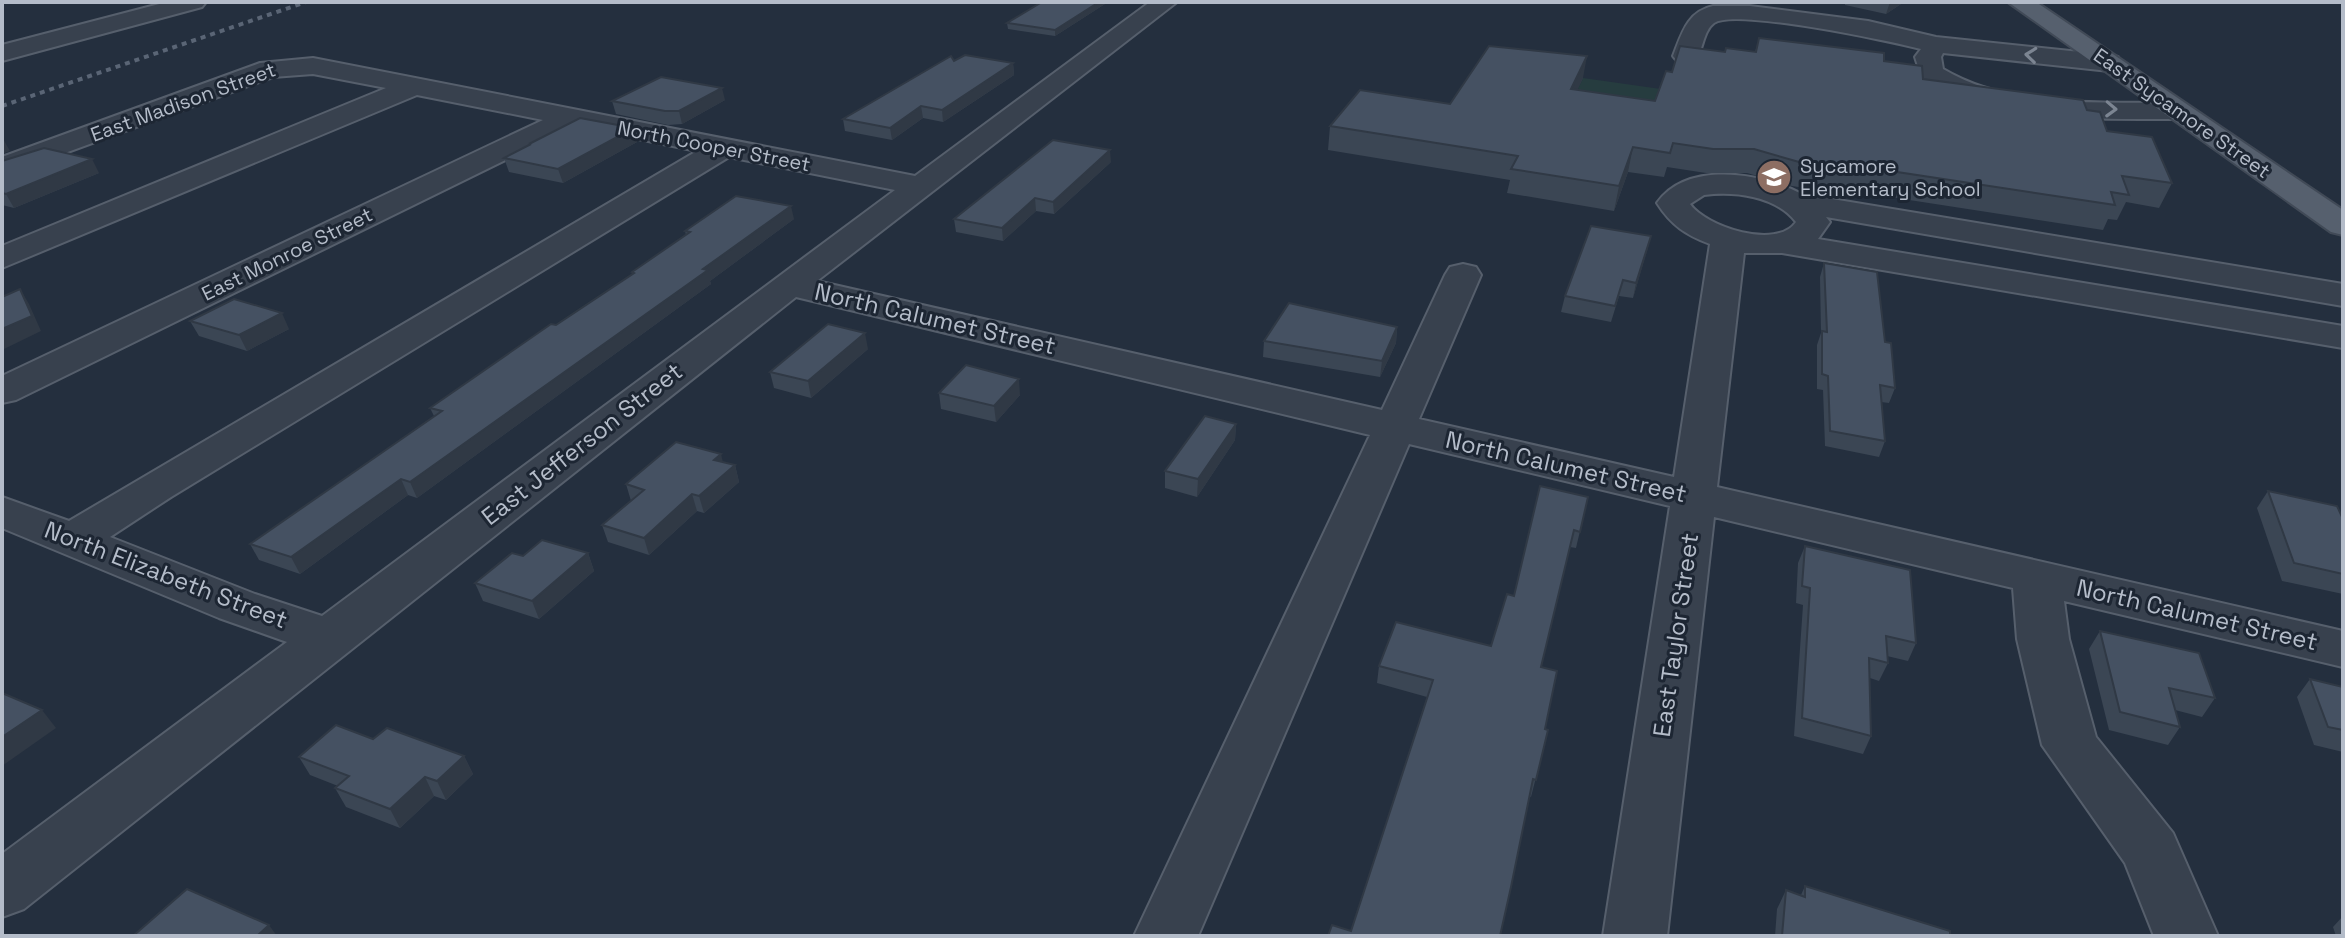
<svg xmlns="http://www.w3.org/2000/svg" width="2345" height="938" font-family="'Space Grotesk',sans-serif">
	<rect width="100%" height="100%" fill="#242f3e"/>
	<!-- green -->
	<path fill="#263c3f" d="M1583,78L1668,90L1650,124L1567,112Z"/>
	<g fill="none" stroke-linecap="round" stroke-linejoin="round">
		<defs>
			<g id="minor">
				<path d="M167,2H206L202,7L2,61V45Z"/>
				<path d="M1150,2H1177L817,281L1382,410L1445,275L1450,267L1463,264L1476,267L1481,275L1419,419L1674,477L1710,244C1686,235 1671,225 1657,203C1687,160 1762,173 1802,194L2343,284V306L1826,217L1830,222L1818,239L2343,326V348L1782,253H1744L1717,487L2343,631V667L2064,601L2069,639L2096,737L2173,833L2218,936H2154L2125,863L2042,745L2017,639L2013,588L1714,517L1667,936H1603L1670,506L1409,444L1198,936H1134L1370,435L796,297L24,909L2,917V854L287,642L219,618L2,528V497L69,521L697,151L575,126L16,400L2,403V376L543,120L417,95L2,268V246L386,88L313,74L273,77L2,176V157L260,63L313,58L915,176ZM729,157L895,190L322,616L255,594L110,537L171,497ZM1704,195C1735,191 1776,196 1796,222C1777,250 1706,227 1690,204Z"/>
				<path d="M1713,6H1750L1868,21L1936,37L2109,55L2118,57L2122,63L2118,69L2109,71L1943,53L1941,57L1943,69C2012,110 2100,101 2177,103L2187,105L2191,111L2187,117L2177,119C2091,118 1997,125 1922,79L1915,57L1921,49C1890,41 1734,8 1714,23C1703,31 1703,51 1695,61H1677L1673,56C1682,33 1687,12 1713,6Z"/>
			</g>
			<path id="major" d="M2008,2H2036L2343,210V235L2331,232Z"/>
		</defs>
		<!-- minor casing -->
		<use href="#minor" stroke="#565f6c" stroke-width="4"/>
		<!-- major casing -->
		<use href="#major" stroke="#414a57" stroke-width="4"/>
		<!-- minor -->
		<use href="#minor" fill="#38414e" fill-rule="evenodd"/>
		<!-- major -->
		<use href="#major" fill="#56606e" fill-rule="evenodd"/>
		<!-- rail -->
		<path stroke="#5a6575" stroke-width="4" stroke-dasharray="5 5" stroke-linecap="butt" d="M2,106L306,2"/>
	</g>
	<!-- wall -->
	<g fill="#3b4654">
		<path d="M1042,2H1108L1055,36L1008,29L1007,23Z"/>
		<path d="M1845,2H1904L1886,14L1845,5Z"/>
		<path d="M1759,38L1884,61L1923,79L2087,110L2107,131L2172,183L2159,208L2126,202L2117,220L2108,219L2103,230L1838,189L1836,193L1792,186L1747,173H1706L1667,167L1664,177L1628,172L1614,211L1507,193L1510,180L1328,150L1330,126L1583,78L1577,90L1655,101L1672,72L1725,52H1755Z"/>
		<path d="M954,61L1013,63L1014,75L943,122L923,118L892,140L845,131L843,119Z"/>
		<path d="M725,100L682,124L668,125L616,114L612,101Z"/>
		<path d="M634,128L637,142L563,183L509,172L504,158L529,145V144Z"/>
		<path d="M2,161L99,173L14,208L2,205Z"/>
		<path d="M1111,162L1054,214L1036,211L1003,241L956,232L954,219Z"/>
		<path d="M794,219L710,281L711,284L417,498L408,495L300,574L259,560L250,544L434,416L430,408L632,274V272L686,235L685,231Z"/>
		<path d="M1651,236L1633,298L1619,296L1611,322L1561,312L1565,296Z"/>
		<path d="M1824,263L1885,342L1895,388L1889,403L1881,402L1885,441L1879,457L1825,446L1823,390L1817,389V345L1821,333L1820,277Z"/>
		<path d="M190,321L289,329L247,351L199,336Z"/>
		<path d="M1397,327L1396,343L1380,377L1263,357L1264,341Z"/>
		<path d="M868,349L811,398L774,388L770,372Z"/>
		<path d="M939,393L1020,395L996,422L941,409Z"/>
		<path d="M1236,424L1235,440L1197,497L1165,488V471Z"/>
		<path d="M723,462L735,465L739,482L704,513L697,511L649,555L608,542L602,525L631,501L626,484Z"/>
		<path d="M2268,491L2343,519V594L2282,581L2257,508Z"/>
		<path d="M1588,497L1576,548L1570,547L1541,667L1545,729L1548,730L1531,797L1529,796L1351,931L1427,697L1377,683L1379,666L1491,646Z"/>
		<path d="M1805,546L1916,643L1908,661L1887,656L1888,663L1879,681L1870,678L1871,736L1863,754L1794,736L1803,605L1796,603L1798,563Z"/>
		<path d="M588,553L594,571L539,619L483,601L475,583L523,556Z"/>
		<path d="M2100,631L2215,698L2202,717L2175,710L2180,727L2168,745L2109,730L2089,649Z"/>
		<path d="M2310,679L2343,687V752L2314,745L2297,697Z"/>
		<path d="M373,739L464,756L473,774L446,800L434,796L400,828L346,807L335,788L338,786L310,775L299,757Z"/>
		<path d="M1805,886L1950,936H1775L1777,909L1786,890L1801,895Z"/>
		<path d="M2343,916V936H2336L2333,927Z"/>
	</g>
	<!-- shaded-wall -->
	<g fill="#303945">
		<path d="M1099,2H1108L1055,36V30Z"/>
		<path d="M1890,2H1904L1886,14Z"/>
		<path d="M1587,56L1583,78L1567,112L1571,89Z"/>
		<path d="M1013,63L1014,75L943,122L942,110Z"/>
		<path d="M722,88L725,100L682,124L679,111Z"/>
		<path d="M921,106L923,118L892,140L890,128Z"/>
		<path d="M634,128L637,142L563,183L558,169Z"/>
		<path d="M2,137L10,151L2,154Z"/>
		<path d="M1633,147L1628,172L1614,211L1619,186Z"/>
		<path d="M1110,150L1111,162L1054,214L1053,202Z"/>
		<path d="M92,159L99,173L14,208L6,194Z"/>
		<path d="M1035,198L1036,211L1003,241L1002,228Z"/>
		<path d="M791,206L794,219L710,281L711,284L417,498L410,482Z"/>
		<path d="M1651,236L1647,251L1633,298L1636,283Z"/>
		<path d="M20,289L29,304L41,331L2,350V329Z"/>
		<path d="M282,313L289,329L247,351L239,335Z"/>
		<path d="M1397,327L1396,343L1380,377L1382,361Z"/>
		<path d="M865,333L868,349L811,398L808,381Z"/>
		<path d="M1019,379L1020,395L996,422L994,406Z"/>
		<path d="M1236,424L1235,440L1197,497L1198,479Z"/>
		<path d="M721,454L725,471L714,460Z"/>
		<path d="M735,465L739,482L704,513L699,496Z"/>
		<path d="M401,479L408,495L300,574L291,557Z"/>
		<path d="M692,494L697,511L649,555L644,538Z"/>
		<path d="M588,553L594,571L539,619L532,601Z"/>
		<path d="M42,710L56,728L2,766V737Z"/>
		<path d="M464,756L473,774L446,800L437,781Z"/>
		<path d="M425,777L434,796L400,828L390,809Z"/>
		<path d="M269,925L277,936H257Z"/>
	</g>
	<!-- building -->
	<g fill="#455162" stroke="#303945" stroke-width="2">
		<path d="M1042,2H1099L1055,30L1007,23Z"/>
		<path d="M1759,38L1884,53V61L1922,66L1923,79L2083,100L2087,110L2100,112L2107,131L2152,137L2172,183L2122,176L2129,195L2111,192L2115,205L1844,164V169L1799,162L1754,149H1713L1673,143L1670,153L1633,147L1619,186L1511,169L1518,156L1330,126L1360,90L1450,104L1489,46L1587,56L1571,89L1655,101L1666,71L1672,72L1680,46L1725,52L1726,48L1756,52Z"/>
		<path d="M965,55L1013,63L942,110L921,106L890,128L843,119L951,56L954,61Z"/>
		<path d="M661,77L722,88L679,111H665L612,101Z"/>
		<path d="M580,118L634,128L558,169L504,158L531,144H529Z"/>
		<path d="M1053,140L1110,150L1053,202L1035,198L1002,228L954,219Z"/>
		<path d="M44,148L92,159L6,194L2,193V161Z"/>
		<path d="M736,196L791,206L703,269L708,270L410,482L401,479L291,557L250,544L442,411L430,408L551,324L556,325L634,273L632,272L690,232L685,231Z"/>
		<path d="M1591,226L1651,236L1636,283L1623,280L1615,306L1565,296Z"/>
		<path d="M1824,263L1877,272L1885,342L1891,343L1895,388L1880,385L1885,441L1830,431L1828,376L1822,374V331L1827,332Z"/>
		<path d="M20,289L32,316L2,329V297Z"/>
		<path d="M234,299L282,313L239,335L190,321Z"/>
		<path d="M1289,303L1397,327L1382,361L1264,341Z"/>
		<path d="M828,324L865,333L808,381L770,372Z"/>
		<path d="M966,365L1019,379L994,406L939,393Z"/>
		<path d="M1205,416L1236,424L1198,479L1165,471Z"/>
		<path d="M676,442L721,454L714,460L735,465L699,496L692,494L644,538L602,525L644,490L626,484Z"/>
		<path d="M1540,486L1588,497L1580,532L1574,530L1541,667L1557,671L1545,729L1548,730L1536,780L1533,779L1511,887L1500,936H1328L1332,925L1351,931L1433,680L1379,666L1396,622L1491,646L1507,594L1514,596Z"/>
		<path d="M2268,491L2337,506L2343,519V574L2294,563Z"/>
		<path d="M542,540L588,553L532,601L475,583L512,553L523,556Z"/>
		<path d="M1805,546L1910,570L1916,643L1886,636L1888,663L1869,658L1871,736L1802,718L1810,588L1802,586Z"/>
		<path d="M2100,631L2199,653L2215,698L2169,688L2180,727L2120,712Z"/>
		<path d="M2310,679L2343,687V730L2328,727Z"/>
		<path d="M2,693L42,710L2,737Z"/>
		<path d="M336,725L373,739L387,728L464,756L437,781L425,777L390,809L335,788L349,776L299,757Z"/>
		<path d="M1805,886L1950,931V936H1782L1786,890L1805,897Z"/>
		<path d="M187,889L269,925L257,936H133Z"/>
	</g>
	<!-- one-way arrows -->
	<defs><path id="oneway-chevron" d="M-2-3.5L2.5 0L-2 3.5" fill="none" stroke-width="1.6" stroke-linecap="round" stroke-linejoin="round" transform="scale(2)"/></defs>
	<g stroke="#7c8592">
		<use href="#oneway-chevron" transform="translate(2031 55) rotate(-174)"/>
		<use href="#oneway-chevron" transform="translate(2111 109) rotate(2)"/>
	</g>
	<!-- icons -->
	<defs>
		<symbol id="school-disc" viewBox="-11 -11 22 22"><circle r="9.5" fill="#8d6e63" stroke="#1d2633"/><path d="M0-5L7-2L0 1L-7-2ZM-4 1L0 2.5L4 1V4Q0 6-4 4Z" fill="#fff"/></symbol>
	</defs>
	<g fill-rule="evenodd">
		<use href="#school-disc" x="1754" y="157" width="40" height="40"/>
	</g>
	<g text-anchor="middle" stroke-width="6" stroke-linejoin="round" paint-order="stroke">
		<!-- far-street labels -->
		<g font-size="20" fill="#b4bcc9" stroke="#1d2633">
			<text transform="translate(183 102) rotate(-20)" y="7">East Madison Street</text>
			<text transform="translate(2182 113) rotate(35)" y="7">East Sycamore Street</text>
			<text transform="translate(714 146) rotate(11)" y="7">North Cooper Street</text>
			<text transform="translate(287 254) rotate(-26)" y="7">East Monroe Street</text>
		</g>
		<!-- far-poi labels -->
		<g font-size="20" fill="#b4bcc9" stroke="#1d2633" text-anchor="start">
			<text x="1800" y="173">Sycamore<tspan x="1800" dy="23">Elementary School</tspan></text>
		</g>
		<!-- street labels -->
		<g font-size="24" fill="#b4bcc9" stroke="#1d2633">
			<text transform="translate(935 319) rotate(13)" y="8">North Calumet Street</text>
			<text transform="translate(582 444) rotate(-38)" y="8">East Jefferson Street</text>
			<text transform="translate(1566 467) rotate(13)" y="8">North Calumet Street</text>
			<text transform="translate(166 575) rotate(21)" y="8">North Elizabeth Street</text>
			<text transform="translate(2197 615) rotate(13)" y="8">North Calumet Street</text>
			<text transform="translate(1676 635) rotate(-82)" y="8">East Taylor Street</text>
		</g>
	</g>
	<!-- border -->
	<rect width="2345" height="938" fill="none" stroke="#b4bcc9" stroke-width="8"/>
</svg>
